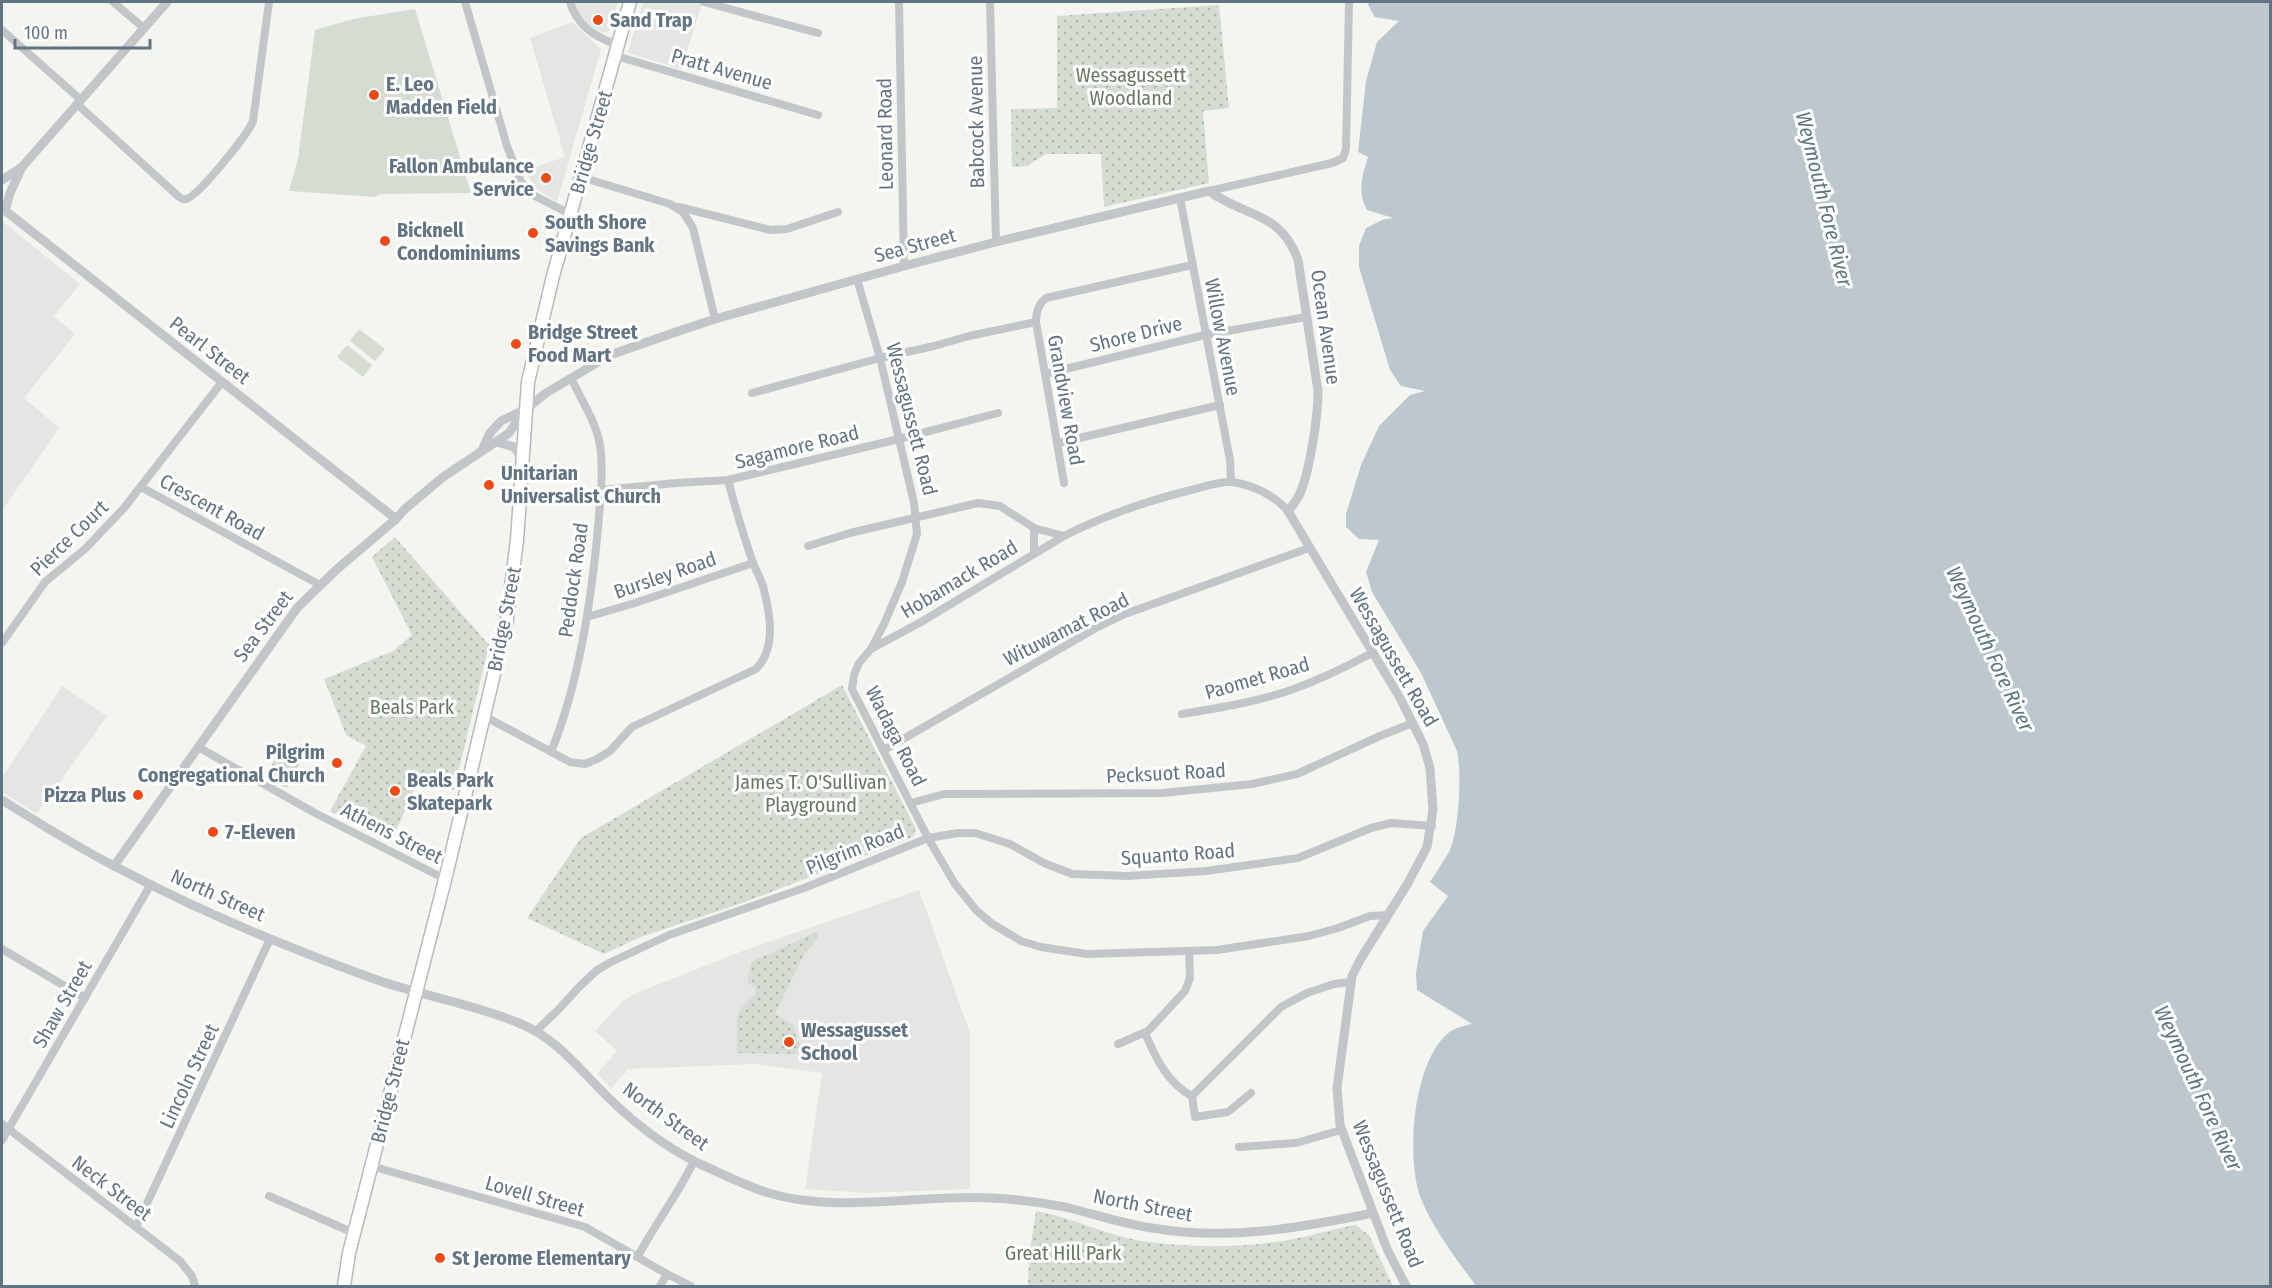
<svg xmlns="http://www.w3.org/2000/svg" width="2272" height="1288" font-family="'Fira Sans Condensed',sans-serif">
	<defs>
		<pattern id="park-dots" width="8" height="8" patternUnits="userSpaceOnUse" patternTransform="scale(1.5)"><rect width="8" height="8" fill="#d5dcd1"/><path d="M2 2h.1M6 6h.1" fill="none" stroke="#b0b7af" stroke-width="1.8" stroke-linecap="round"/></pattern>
	</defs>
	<rect width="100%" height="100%" fill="#f5f5f0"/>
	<!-- built -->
	<g fill="#e5e6e4">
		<path d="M573,2H618L609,31L605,33L597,30L587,23L579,15Z"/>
		<path d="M643,2H693L702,4L681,69L631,54L628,52Z"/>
		<path d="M572,22L601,49L557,202L535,188L525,170L565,157L530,38Z"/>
		<path d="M2,221L80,284L54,316L75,334L24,398L59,428L2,511Z"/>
		<path d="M62,686L107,716L37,814L2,792V778Z"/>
		<path d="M919,890L970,1033V1189L866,1193L805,1189L822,1073L755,1064L628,1069L611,1088L597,1074L617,1051L595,1031L623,1001L634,994L745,950Z"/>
	</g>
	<!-- grass -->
	<g fill="#d5dcd1">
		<path d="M415,9L471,193L380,194L375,197L289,191L298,159L315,30L353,19Z"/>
		<path d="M359,329L385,349L375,361L350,341Z"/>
		<path d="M347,345L372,365L363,377L337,357Z"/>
	</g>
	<!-- park -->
	<g fill="url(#park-dots)">
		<path d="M1219,5L1229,108L1203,111L1209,183L1104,207L1101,154H1046L1027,166L1012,167L1011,109L1057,108V16Z"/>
		<path d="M395,537L489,645L454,790L420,777L391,842L330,811L366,746L346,735L324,679L393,651L412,635L372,557Z"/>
		<path d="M842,685L916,829L913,837L745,902L641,937L604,954L527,918L581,838Z"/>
		<path d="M279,751L300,763L287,788L265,777Z"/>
		<path d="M816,932L819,937L804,954L775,1014L794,1025L797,1041L802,1045L797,1054L737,1053V1016L742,1007L756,993L755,987L747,983L751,962Z"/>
		<path d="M1036,1211C1072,1217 1105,1235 1142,1241C1189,1248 1241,1248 1288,1240C1311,1236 1333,1229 1355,1225L1369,1235L1393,1286H1028L1029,1256Z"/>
	</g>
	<!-- water -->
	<path fill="#bcc8cd" d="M1369,2H2270V1286H1476C1456,1258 1433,1230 1420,1196C1406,1156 1413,1064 1447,1034C1453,1028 1464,1026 1472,1024L1417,990L1416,973L1423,931L1448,896L1430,882C1436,872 1444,861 1450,850C1459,827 1462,775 1457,751L1421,673L1372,592L1366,572L1379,540L1359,539L1346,527V514L1361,465L1379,426L1410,395L1425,391L1401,386L1390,370L1359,267V246L1366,228L1382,220L1393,218L1367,210C1357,192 1362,176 1368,157L1358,152L1366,81L1377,42L1399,21L1375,17L1368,5Z"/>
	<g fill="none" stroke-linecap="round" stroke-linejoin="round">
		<defs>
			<path id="primary" d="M344,1286L349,1253L447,872L507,619L517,540L528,382L553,276L630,2"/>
		</defs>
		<!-- primary casing -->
		<use href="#primary" stroke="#b5b9bd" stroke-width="15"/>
		<!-- minor -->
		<g stroke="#c2c6c9" stroke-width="8">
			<path d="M113,2L144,28"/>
			<path d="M465,2L507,146L521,182L535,196L570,214"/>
			<path d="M570,2C577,26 594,36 617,45"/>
			<path d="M704,2L818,33"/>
			<path d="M899,2L904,266"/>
			<path d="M990,2L996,242"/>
			<path d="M2,30L81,100"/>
			<path d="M616,56L818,115"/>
			<path d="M77,104L178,196C181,198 182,200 186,199C197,198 248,134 253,121L269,2"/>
			<path d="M581,177L670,204L683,212L693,228L715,319"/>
			<path d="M1209,191L1332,163L1343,158L1346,149L1349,2"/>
			<path d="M1180,198L1230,460L1231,482"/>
			<path d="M679,207L770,230L787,229L838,212"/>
			<path d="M857,279L880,358L914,503L917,534L902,582L884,624L871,649L859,663L854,675L852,689L928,838L955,884L976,910L991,923L1021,941L1041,947L1087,954L1217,950L1309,936L1338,928L1370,916L1388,915"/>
			<path d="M1045,374L1205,335L1306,317"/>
			<path d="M752,393L880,358L934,346L969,336L1036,322"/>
			<path d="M1058,443L1220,405"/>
			<path d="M1064,483L1036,322C1036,312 1038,304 1046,298L1192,265"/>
			<path d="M141,487L320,585"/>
			<path d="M601,490L677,483L728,480L899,439L998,413"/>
			<path d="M808,546L850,533L978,503L1000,506L1034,528L1064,536C1105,515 1150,500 1195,489C1207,486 1219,481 1232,482C1253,485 1274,495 1288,511"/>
			<path d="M1034,554V528"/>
			<path d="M587,617L635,603L753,563"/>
			<path d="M2,643L45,582L85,549L124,508L222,382"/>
			<path d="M871,649L921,622L1064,536"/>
			<path d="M1182,714C1219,708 1256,702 1291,690C1319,680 1346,667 1372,653"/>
			<path d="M484,716L570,762L585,764L597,759L610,751L632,727L756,669C777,647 770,613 763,586C760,577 755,569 752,560C743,534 735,507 728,480"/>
			<path d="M198,747L315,813L445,879"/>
			<path d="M884,750L1096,628L1125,614L1309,548"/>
			<path d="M551,752C579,683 591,602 598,528C600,501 604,472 600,445C596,422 581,399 571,378"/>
			<path d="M911,803L944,794L1163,793L1252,784L1297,774L1380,736L1413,723"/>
			<path d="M2,949L85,998"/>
			<path d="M536,1031L558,1010L579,987L596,971L609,963L669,935L804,888L928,838L958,833H975L1010,844L1044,863L1072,874L1128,876L1206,871L1298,858L1371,828L1391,823L1432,826"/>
			<path d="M1145,1033C1155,1057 1168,1084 1192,1096"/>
			<path d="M1118,1044L1148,1031L1185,991L1190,978L1189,951"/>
			<path d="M1192,1096L1281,1007L1307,993L1334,984L1351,982"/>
			<path d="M1192,1096L1195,1117L1228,1112L1251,1093"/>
			<path d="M2,1124L180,1261L192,1276L195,1286"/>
			<path d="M2,1140L151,884"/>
			<path d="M1239,1147L1296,1143L1341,1130"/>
			<path d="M371,1166L585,1227L667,1274L660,1286"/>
			<path d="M269,1196L354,1233"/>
			<path d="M136,1227L270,939"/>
			<path d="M638,1256C656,1223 678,1194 694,1161"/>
			<path d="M667,1274L691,1286"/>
		</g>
		<!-- tertiary -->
		<g stroke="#c2c6c9" stroke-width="9">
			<path d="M2,180L22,167"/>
			<path d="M2,208L396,519"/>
			<path d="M5,211L10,193L22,167L167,2"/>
			<path d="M497,442L514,447L523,460"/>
			<path d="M483,448L490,433L501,421L526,409L546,393L610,355L673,333L715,319L904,266L996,242L1209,191C1246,218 1281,211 1298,260L1318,391C1318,417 1310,468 1301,491C1298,499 1293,505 1288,511L1400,698L1423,744L1430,768L1433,810L1427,847L1408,883L1360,960L1352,976L1337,1088L1340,1125L1387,1249L1406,1286"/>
			<path d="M2,800C42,825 82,850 124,871C205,914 291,949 377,980C424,996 473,1004 519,1023C551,1036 571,1059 594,1083C624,1115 661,1145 700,1164C723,1174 745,1186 769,1193C836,1214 921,1194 991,1198C1016,1199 1041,1202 1065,1207C1094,1214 1123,1224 1152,1228C1228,1241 1299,1228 1373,1213"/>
			<path d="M114,866L297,608L336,570L396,519L405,509L443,477L509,433L524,411"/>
		</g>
		<!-- primary -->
		<use href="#primary" stroke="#fff" stroke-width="12"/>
	</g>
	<!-- markers -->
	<g fill="#ee4a17" stroke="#fff" stroke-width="2">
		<circle cx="598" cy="20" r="6"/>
		<circle cx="374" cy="95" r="6"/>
		<circle cx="546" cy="178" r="6"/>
		<circle cx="533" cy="233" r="6"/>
		<circle cx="385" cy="241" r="6"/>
		<circle cx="516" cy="344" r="6"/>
		<circle cx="489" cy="485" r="6"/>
		<circle cx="337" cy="763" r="6"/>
		<circle cx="395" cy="791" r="6"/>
		<circle cx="138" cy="795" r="6"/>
		<circle cx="213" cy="832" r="6"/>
		<circle cx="789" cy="1042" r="6"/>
		<circle cx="440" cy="1258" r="6"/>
	</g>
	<g text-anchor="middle" stroke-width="6" stroke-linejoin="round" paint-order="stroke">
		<!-- poi labels -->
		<g font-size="20" font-weight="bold" fill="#627483" stroke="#fff" text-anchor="start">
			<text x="610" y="27">Sand Trap</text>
			<text x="386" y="91">E. Leo<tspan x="386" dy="23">Madden Field</tspan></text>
			<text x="534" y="173" text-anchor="end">Fallon Ambulance<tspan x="534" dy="23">Service</tspan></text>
			<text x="545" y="229">South Shore<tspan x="545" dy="23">Savings Bank</tspan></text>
			<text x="397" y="237">Bicknell<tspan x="397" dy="23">Condominiums</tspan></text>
			<text x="528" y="339">Bridge Street<tspan x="528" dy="23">Food Mart</tspan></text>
			<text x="501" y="480">Unitarian<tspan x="501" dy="23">Universalist Church</tspan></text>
			<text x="325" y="759" text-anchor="end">Pilgrim<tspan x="325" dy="23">Congregational Church</tspan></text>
			<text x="407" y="787">Beals Park<tspan x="407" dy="23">Skatepark</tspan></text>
			<text x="126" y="802" text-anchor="end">Pizza Plus</text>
			<text x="225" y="839">7-Eleven</text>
			<text x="801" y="1037">Wessagusset<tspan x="801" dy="23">School</tspan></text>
			<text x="452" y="1265">St Jerome Elementary</text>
		</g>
		<!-- street labels -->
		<g font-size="20" fill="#627483" stroke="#fff">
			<text transform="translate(722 69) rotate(16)" y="7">Pratt Avenue</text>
			<text transform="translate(976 122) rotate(-91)" y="7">Babcock Avenue</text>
			<text transform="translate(885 134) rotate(-91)" y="7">Leonard Road</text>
			<text transform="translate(591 142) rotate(-74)" y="7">Bridge Street</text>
			<text transform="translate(915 245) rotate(-15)" y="7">Sea Street</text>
			<text transform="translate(1326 327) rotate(82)" y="7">Ocean Avenue</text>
			<text transform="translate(1136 334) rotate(-14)" y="7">Shore Drive</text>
			<text transform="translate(1223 337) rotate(79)" y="7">Willow Avenue</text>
			<text transform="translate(210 350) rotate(38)" y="7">Pearl Street</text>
			<text transform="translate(1066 400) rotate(80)" y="7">Grandview Road</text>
			<text transform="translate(912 419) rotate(76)" y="7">Wessagussett Road</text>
			<text transform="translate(797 447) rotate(-14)" y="7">Sagamore Road</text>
			<text transform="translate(212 507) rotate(29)" y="7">Crescent Road</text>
			<text transform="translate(69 538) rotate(-44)" y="7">Pierce Court</text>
			<text transform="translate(665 575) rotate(-19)" y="7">Bursley Road</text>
			<text transform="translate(959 579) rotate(-31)" y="7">Hobamack Road</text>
			<text transform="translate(573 580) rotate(-82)" y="7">Peddock Road</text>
			<text transform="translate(504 619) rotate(-79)" y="7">Bridge Street</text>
			<text transform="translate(263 626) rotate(-53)" y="7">Sea Street</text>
			<text transform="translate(1066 629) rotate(-27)" y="7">Wituwamat Road</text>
			<text transform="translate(1394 657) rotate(60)" y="7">Wessagussett Road</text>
			<text transform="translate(1257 678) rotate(-16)" y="7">Paomet Road</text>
			<text transform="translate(896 736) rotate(63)" y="7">Wadaga Road</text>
			<text transform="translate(1166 773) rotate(-3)" y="7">Pecksuot Road</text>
			<text transform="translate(392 833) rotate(27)" y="7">Athens Street</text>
			<text transform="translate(855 849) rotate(-22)" y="7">Pilgrim Road</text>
			<text transform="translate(1178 854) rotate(-4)" y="7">Squanto Road</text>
			<text transform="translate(218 895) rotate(24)" y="7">North Street</text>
			<text transform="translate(62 1004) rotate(-60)" y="7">Shaw Street</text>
			<text transform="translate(189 1076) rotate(-65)" y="7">Lincoln Street</text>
			<text transform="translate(390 1091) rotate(-76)" y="7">Bridge Street</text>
			<text transform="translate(666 1116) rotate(36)" y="7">North Street</text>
			<text transform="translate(112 1188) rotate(37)" y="7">Neck Street</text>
			<text transform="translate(1388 1194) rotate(68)" y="7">Wessagussett Road</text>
			<text transform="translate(535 1196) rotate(16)" y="7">Lovell Street</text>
			<text transform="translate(1143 1205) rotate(11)" y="7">North Street</text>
		</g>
		<!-- park labels -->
		<g font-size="20" fill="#667a61" stroke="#fff">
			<text x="1131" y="82">Wessagussett<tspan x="1131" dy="23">Woodland</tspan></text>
			<text x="412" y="714">Beals Park</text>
			<text x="811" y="789">James T. O'Sullivan<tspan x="811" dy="23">Playground</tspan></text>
			<text x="1063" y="1260">Great Hill Park</text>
		</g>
		<!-- water labels -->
		<g font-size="21" font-style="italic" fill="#5d7781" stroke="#fff">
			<text transform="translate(1824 199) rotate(76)" y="7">Weymouth Fore River</text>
			<text transform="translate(1990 649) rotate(65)" y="7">Weymouth Fore River</text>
			<text transform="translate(2198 1088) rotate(65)" y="7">Weymouth Fore River</text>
		</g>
	</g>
	<!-- border -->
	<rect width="2272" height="1288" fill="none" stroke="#627483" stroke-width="6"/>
	<!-- scale -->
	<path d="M15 39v9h135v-9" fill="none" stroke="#627483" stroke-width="3"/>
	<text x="24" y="39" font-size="18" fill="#627483" stroke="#ffffff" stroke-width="4.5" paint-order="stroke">100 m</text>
</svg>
